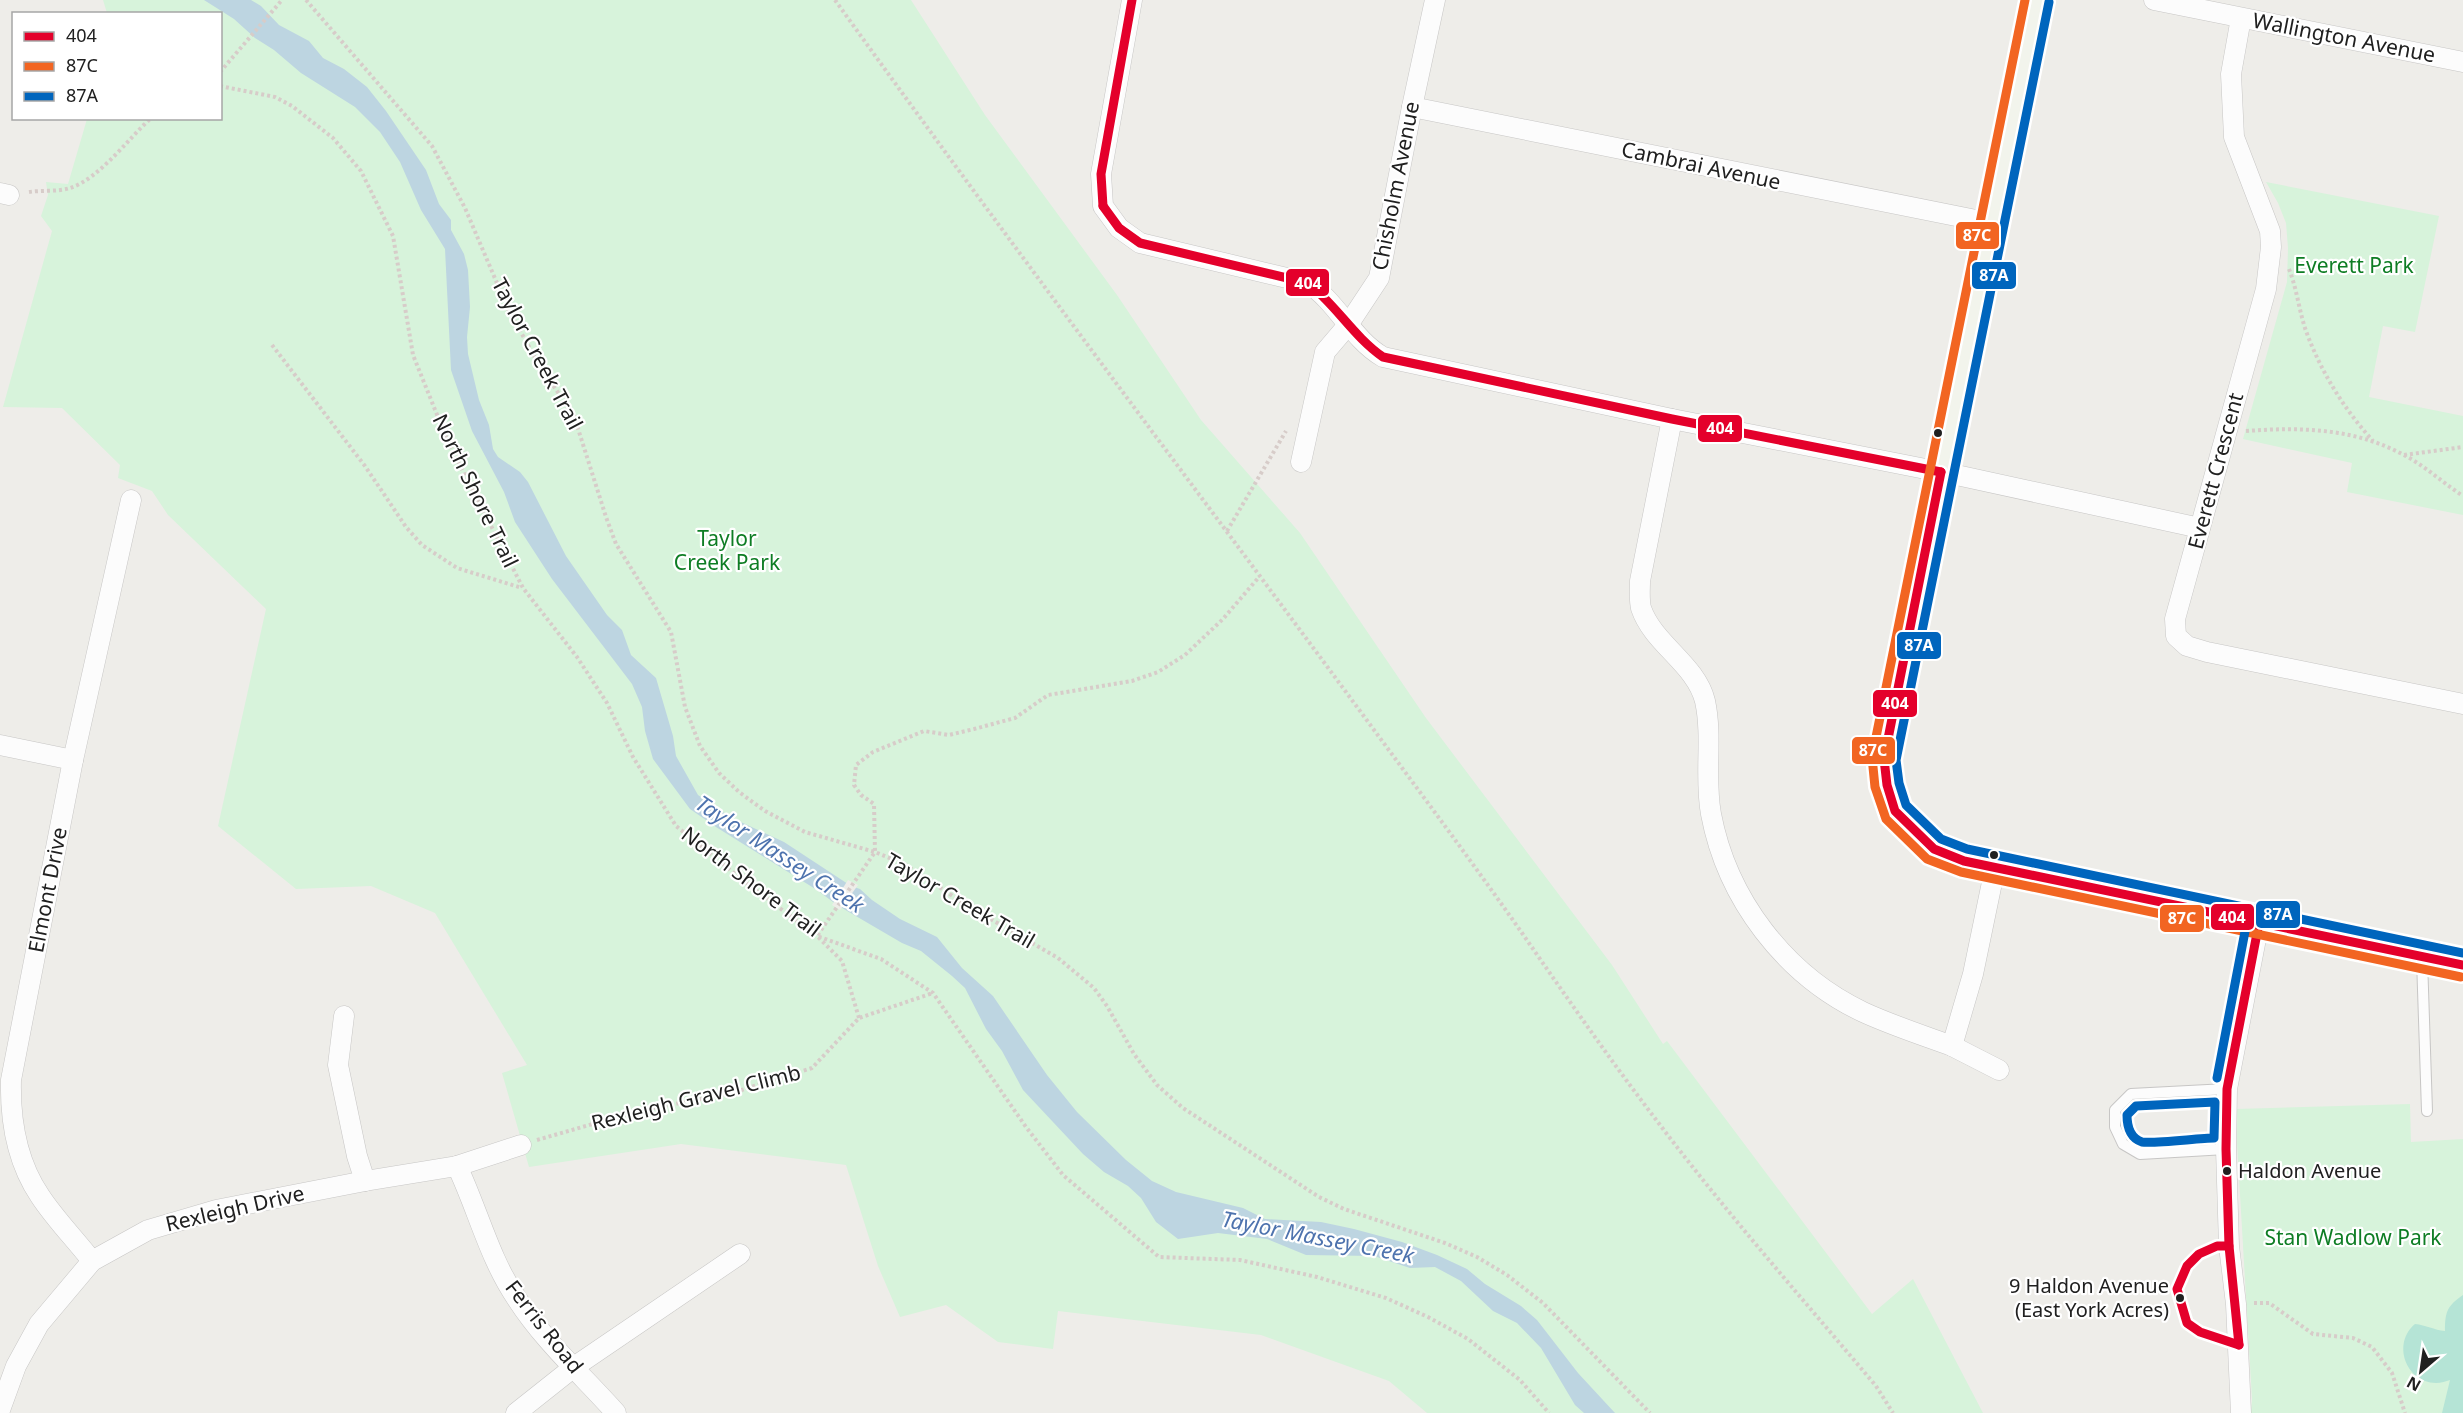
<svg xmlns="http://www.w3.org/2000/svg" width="2463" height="1413" font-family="'Noto Sans',sans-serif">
	<rect width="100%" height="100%" fill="#eeede9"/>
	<!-- park -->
	<g fill="#d7f3db">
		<path d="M103,0H911L985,115L1117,295L1201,420L1300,533L1426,718L1612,965L1663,1044L1667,1041L1872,1314L1913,1279L1983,1413H1427L1389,1381L1261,1335L1058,1311L1053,1349L998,1342L946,1305L900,1317L878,1266L846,1165L681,1144L529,1167L502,1073L527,1065L435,913L371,886L296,889L218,826L266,609L168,515L152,491L118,478L120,465L62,408L3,407L52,231L41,216L48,195L46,182L68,184L87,119L220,118V14L107,13Z"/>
		<path d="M2266,182L2439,216L2415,332L2383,326L2369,397L2463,416V515L2347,492L2352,463L2243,439L2287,282L2288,248L2286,223L2278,203Z"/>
		<path d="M2410,1104L2411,1142L2463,1139V1413H2251L2252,1399L2235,1109Z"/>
	</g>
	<!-- pitch -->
	<path fill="#b5e4d6" d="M2463,1295V1413H2442L2450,1380C2446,1381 2441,1383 2436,1383C2405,1382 2392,1343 2415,1324C2426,1325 2434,1330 2445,1331C2445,1312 2447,1306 2463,1295Z"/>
	<!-- water -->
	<path fill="#bdd5e1" d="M204,0H251L261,6L279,25L309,41L323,58L344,69L367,87L386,111L426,170L439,204L451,220V230L464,254L468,270L470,307L467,337L468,354L479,400L489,425L493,449L498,457L520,472L528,482L566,556L607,615L622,630L631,655L656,678L673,736L676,756L698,795L730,817L784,842L851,886L860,889L872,900L900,919L937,937L962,968L993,996L1047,1075L1077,1112L1126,1160L1152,1181L1176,1192L1243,1208L1265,1219L1321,1222L1354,1229L1402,1242L1437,1255L1467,1269L1485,1284L1521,1306L1537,1320L1578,1373L1615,1413H1584L1575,1405L1541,1348L1517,1323L1493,1311L1461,1281L1435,1267L1410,1268L1374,1256L1306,1255L1267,1239L1218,1233L1178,1239L1156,1222L1141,1198L1128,1186L1104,1172L1083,1154L1023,1090L1002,1051L986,1029L965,988L952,976L921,951L902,943L837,905L817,890L716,827L690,809L653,759L645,731L642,707L632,684L552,579L515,522L504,492L472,431L451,370L445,249L421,210L400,162L380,132L355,107L301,73L274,50L255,38L234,19Z"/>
	<!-- pier -->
	<path fill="#eeede9" d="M848,880L858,885L840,910L832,905Z"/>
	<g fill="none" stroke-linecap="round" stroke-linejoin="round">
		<defs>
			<g id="lane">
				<path d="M2422,959L2427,1111"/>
				<path d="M2226,1149L2140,1154L2123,1144L2115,1127V1110L2131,1094L2227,1089"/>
				<path d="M2229,1246H2217L2199,1254L2187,1266L2177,1289L2187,1323L2200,1332L2239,1345"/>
			</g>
			<g id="street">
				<path d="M1132,0L1101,174L1103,206L1119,228L1140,243L1308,283C1338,303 1352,339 1383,357L1672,419L1961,476L2200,528"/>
				<path d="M2154,0L2463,62"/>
				<path d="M2241,18L2231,74L2234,137L2270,231L2271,247L2266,289L2175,619L2176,636L2187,646L2207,652L2463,704"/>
				<path d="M1412,107L1991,223"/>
				<path d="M0,193L9,195"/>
				<path d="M1672,419L1640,581C1640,589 1639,600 1641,608C1653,644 1696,664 1705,701C1713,738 1704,777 1711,814C1727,899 1785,975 1863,1012C1891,1025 1922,1035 1952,1046L1973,974L1995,868"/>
				<path d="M1301,462L1325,352L1348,325L1379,278L1412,107L1435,0"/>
				<path d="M0,745L73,760"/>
				<path d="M344,1016L338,1065L357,1156L365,1181"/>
				<path d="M1952,1046L1999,1070"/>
				<path d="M457,1166C478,1210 489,1258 517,1299C544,1341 583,1376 616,1413"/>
				<path d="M92,1261C75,1239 55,1219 40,1196C17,1162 10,1119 11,1080L73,760L131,500"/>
				<path d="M0,1410L16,1366L39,1324L92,1261L148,1230L216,1210L365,1181L457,1166L521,1145"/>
				<path d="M516,1413L574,1367L740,1254"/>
				<path d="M2241,1413L2236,1304L2229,1246L2226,1149L2227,1089L2259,923"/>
			</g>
			<path id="secondary" d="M2037,0L1884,759L1887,785L1895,811L1934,849L1964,861L2463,965"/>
		</defs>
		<!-- lane casing -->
		<use href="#lane" stroke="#c7c6c5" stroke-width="12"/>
		<!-- street casing -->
		<use href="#street" stroke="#c7c6c5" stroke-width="21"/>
		<!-- secondary casing -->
		<use href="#secondary" stroke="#949881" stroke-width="30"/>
		<!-- path -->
		<g stroke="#d7ccc9" stroke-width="4" stroke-dasharray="3 3" stroke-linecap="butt">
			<path d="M306,0L432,146L465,208L508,309L538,363L574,416L606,517L616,544L671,632L685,707L700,746L719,773L739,792L765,811L805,832L875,852L904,864L968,906L1058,958L1094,988L1107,1006L1134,1054L1157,1085L1183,1108L1319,1197L1344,1209L1445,1243L1477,1257L1507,1275L1543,1303L1650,1413"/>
			<path d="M835,0C1008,241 1187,477 1363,715C1416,787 1470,859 1522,933C1565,995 1608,1057 1654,1117C1724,1210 1801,1297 1876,1386L1893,1413"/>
			<path d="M220,72L282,0"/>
			<path d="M220,86L275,97L292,106L333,138L361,171L393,236L413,355L448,442L523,588L577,657L607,703L633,757L676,826L745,882L817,936L881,959L933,993L1026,1127L1063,1175L1159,1257L1240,1260L1317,1277L1386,1298L1428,1317L1468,1339L1520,1380L1549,1413"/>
			<path d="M29,192C42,190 58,192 70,188C99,179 129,138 151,118"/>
			<path d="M2289,269C2297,289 2299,311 2306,331C2321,372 2344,409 2373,441"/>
			<path d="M272,345L365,466L406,527L422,545L457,568L522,588"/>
			<path d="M2246,431C2300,427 2353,428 2402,454C2424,465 2443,483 2463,496"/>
			<path d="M2404,455L2463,447"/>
			<path d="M1227,531L1286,431"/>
			<path d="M859,1018L842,961L817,936L875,852L874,804L861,795L854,785L856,765L873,752L924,731L949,735L974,729L1015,718L1048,695L1132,681L1158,672L1185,655L1223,619L1259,577"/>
			<path d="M537,1140L638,1111L732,1093L812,1068L859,1018L933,993"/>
			<path d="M2254,1303H2269L2313,1334L2353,1338L2372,1347L2392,1373L2405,1413"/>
		</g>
		<!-- lane -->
		<use href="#lane" stroke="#fcfcfc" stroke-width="10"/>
		<!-- street -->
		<use href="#street" stroke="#fcfcfc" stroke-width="20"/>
		<!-- secondary -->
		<use href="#secondary" stroke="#f2f4ec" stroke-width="28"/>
		<defs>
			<g id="bus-1">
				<path d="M1103,206L1119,228L1140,243L1308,283C1336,305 1354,337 1383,357L1672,419L1941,472"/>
				<path d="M1103,206L1101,174L1132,0"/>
				<path d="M1941,472L1884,759L1887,785L1895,811L1934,849L1964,861L2463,965"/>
				<path d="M2229,1246H2217L2199,1254L2187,1266L2177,1289L2187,1323L2200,1332L2239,1345"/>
				<path d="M2239,1345L2229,1246L2226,1149L2227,1089L2259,923"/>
			</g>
			<path id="bus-2" d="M2025,0L1872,757L1875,787L1886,819L1927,859L1961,872L2461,977"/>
			<g id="bus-3">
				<path d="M2049,2L1896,760L1899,783L1906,805L1941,839L1967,849L2463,953"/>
				<path d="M2217,1078L2247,921"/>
				<path d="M2215,1102L2214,1138C2200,1138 2153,1144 2142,1142C2130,1138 2127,1126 2127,1115L2136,1106Z"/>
			</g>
		</defs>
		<!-- bus-1 casing -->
		<use href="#bus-1" stroke="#fff" stroke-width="14"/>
		<!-- bus-2 casing -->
		<use href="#bus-2" stroke="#fff" stroke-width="14"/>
		<!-- bus-3 casing -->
		<use href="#bus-3" stroke="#fff" stroke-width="14"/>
		<!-- bus-1 -->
		<use href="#bus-1" stroke="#e4002b" stroke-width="9"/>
		<!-- bus-2 -->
		<use href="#bus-2" stroke="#f26522" stroke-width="9"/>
		<!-- bus-3 -->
		<use href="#bus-3" stroke="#0065bd" stroke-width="9"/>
	</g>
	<!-- markers -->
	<g fill="#202020" stroke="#fff" stroke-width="2">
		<circle cx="1938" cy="433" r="5"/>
		<circle cx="1994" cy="855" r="5"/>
		<circle cx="2227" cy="1171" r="5"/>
		<circle cx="2180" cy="1298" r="5"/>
	</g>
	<g text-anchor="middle" stroke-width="4.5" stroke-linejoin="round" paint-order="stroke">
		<!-- bus labels -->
		<g font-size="20" fill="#202020" stroke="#fff" text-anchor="start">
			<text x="2238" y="1178">Haldon Avenue</text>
			<text x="2169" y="1293" text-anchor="end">9 Haldon Avenue<tspan x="2169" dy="24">(East York Acres)</tspan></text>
		</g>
		<!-- street labels -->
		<g font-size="21" fill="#202020" stroke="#fff">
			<text transform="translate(2344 38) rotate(11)" y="7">Wallington Avenue</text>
			<text transform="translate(1701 166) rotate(12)" y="7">Cambrai Avenue</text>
			<text transform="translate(1396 186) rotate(-79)" y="7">Chisholm Avenue</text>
			<text transform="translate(537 354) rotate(62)" y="7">Taylor Creek Trail</text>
			<text transform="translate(2216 471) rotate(-75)" y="7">Everett Crescent</text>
			<text transform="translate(475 491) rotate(64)" y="7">North Shore Trail</text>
			<text transform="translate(751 882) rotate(37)" y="7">North Shore Trail</text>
			<text transform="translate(48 890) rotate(-79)" y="7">Elmont Drive</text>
			<text transform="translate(960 901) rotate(30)" y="7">Taylor Creek Trail</text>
			<text transform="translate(696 1098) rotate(-14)" y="7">Rexleigh Gravel Climb</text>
			<text transform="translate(235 1209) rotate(-13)" y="7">Rexleigh Drive</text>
			<text transform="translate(544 1327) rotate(52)" y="7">Ferris Road</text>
		</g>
		<!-- park labels -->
		<g font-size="21" fill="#0e7d24" stroke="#fff">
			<text x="2354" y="273">Everett Park</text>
			<text x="727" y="546">Taylor<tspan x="727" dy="24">Creek Park</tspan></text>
			<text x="2353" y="1245">Stan Wadlow Park</text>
		</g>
		<!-- water labels -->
		<g font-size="22" font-style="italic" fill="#4e73ae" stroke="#fff">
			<text transform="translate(780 854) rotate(33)" y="8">Taylor Massey Creek</text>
			<text transform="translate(1318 1237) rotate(11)" y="8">Taylor Massey Creek</text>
		</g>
	</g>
	<g stroke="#fff" stroke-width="2">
		<rect x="1955" y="221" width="45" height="29" rx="6" fill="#f26522"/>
		<rect x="1971" y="261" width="46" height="29" rx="6" fill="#0065bd"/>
		<rect x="1285" y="268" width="45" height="29" rx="6" fill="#e4002b"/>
		<rect x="1697" y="414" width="46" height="29" rx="6" fill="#e4002b"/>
		<rect x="1896" y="631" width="46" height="29" rx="6" fill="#0065bd"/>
		<rect x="1872" y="689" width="46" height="29" rx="6" fill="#e4002b"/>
		<rect x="1851" y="736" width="45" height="29" rx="6" fill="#f26522"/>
		<rect x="2255" y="900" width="46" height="29" rx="6" fill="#0065bd"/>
		<rect x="2210" y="903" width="45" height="28" rx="6" fill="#e4002b"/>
		<rect x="2159" y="904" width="46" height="29" rx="6" fill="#f26522"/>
	</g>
	<g font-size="16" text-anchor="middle" font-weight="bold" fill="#fff">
		<text x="1977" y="241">87C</text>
		<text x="1994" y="281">87A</text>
		<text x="1308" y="289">404</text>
		<text x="1720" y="434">404</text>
		<text x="1919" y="651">87A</text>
		<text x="1895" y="709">404</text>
		<text x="1873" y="756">87C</text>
		<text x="2278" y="920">87A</text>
		<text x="2232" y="923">404</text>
		<text x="2182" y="924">87C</text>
	</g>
	<!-- legend -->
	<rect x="12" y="12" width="210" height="108" fill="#ffffff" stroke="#a6a6a6" stroke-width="1.5"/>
	<rect x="24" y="32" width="30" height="9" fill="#e4002b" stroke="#a6a6a6" stroke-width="1.5"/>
	<text x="66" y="42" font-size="18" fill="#202020">404</text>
	<rect x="24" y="62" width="30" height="9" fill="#f26522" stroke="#a6a6a6" stroke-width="1.5"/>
	<text x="66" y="72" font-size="18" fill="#202020">87C</text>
	<rect x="24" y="92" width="30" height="9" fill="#0065bd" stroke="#a6a6a6" stroke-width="1.5"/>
	<text x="66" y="102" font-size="18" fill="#202020">87A</text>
	<!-- north arrow -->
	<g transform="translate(2421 1371) rotate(209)" stroke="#ffffff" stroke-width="4.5" paint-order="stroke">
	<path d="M0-4.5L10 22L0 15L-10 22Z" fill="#202020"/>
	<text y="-9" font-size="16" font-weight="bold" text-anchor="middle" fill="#202020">N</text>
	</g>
</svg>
